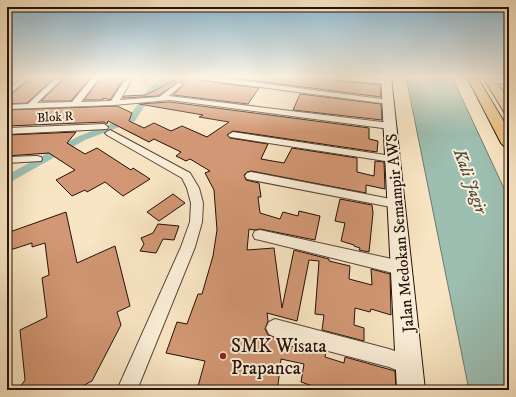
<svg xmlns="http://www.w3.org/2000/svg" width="516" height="397" font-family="'IM FELL DW Pica',serif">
	<rect width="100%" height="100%" fill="#f8e5c3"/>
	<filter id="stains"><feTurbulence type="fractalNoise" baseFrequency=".005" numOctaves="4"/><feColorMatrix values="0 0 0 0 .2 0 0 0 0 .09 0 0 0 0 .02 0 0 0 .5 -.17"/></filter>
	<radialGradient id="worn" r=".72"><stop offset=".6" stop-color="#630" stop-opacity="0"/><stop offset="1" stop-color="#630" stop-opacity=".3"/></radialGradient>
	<!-- water -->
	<path fill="#9dbfb2" stroke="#6d796f" d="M406,77H452L509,199V390H469Z"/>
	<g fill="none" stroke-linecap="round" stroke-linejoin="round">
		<!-- canal -->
		<path fill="#9dbfb2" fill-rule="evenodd" d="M169,77H178L165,85L153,93L135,121L85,140L7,184V175L79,136L129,117L147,90L159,81Z"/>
	</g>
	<!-- building -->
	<g fill="#d29774" stroke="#24110a">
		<path d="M32,77H55L27,103L7,104V98Z"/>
		<path d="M66,77H91L71,101H41Z"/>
		<path d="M101,77H125L110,100L103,98V100H84Z"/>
		<path d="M180,77H194L198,80L259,88L248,104L173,95L184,84L180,81L158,96L123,98L124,96L146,95Z"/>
		<path d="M226,77H328L332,80L380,85L381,97Z"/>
		<path d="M300,94L381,104L382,120L293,110Z"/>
		<path d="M170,102L369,128V139L378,141L377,152L233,131L227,135L230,138L268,144L261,159L284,163L292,148L357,158V172L374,176L375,161L384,162L385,189L366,185V193L251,171L247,172L244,175L246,180L259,183L261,197H258L260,213L280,219L283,212L298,216L299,211L320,216L315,240L260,229L254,230L249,229L247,250L274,248L282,308L294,250L329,259V261L350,266L349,279L372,285L371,269L390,274L391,315L371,309L370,312L355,308L354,325L364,328V341L322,330L324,315L315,314L319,261L309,260L297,321L267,313L268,321L265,329L268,335L286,341L285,345L306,349L307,347L326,352L325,357L344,363L345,357L395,371L396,390H324L301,382L304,364L281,359L278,385L280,390H197L205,361L166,353L177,322L187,324L198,294H202L213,256L217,230L214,190L205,173L210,171L190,159L186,161L176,156L181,152L154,139L149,142L108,121L107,124L104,122L7,126V110L117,106L132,113L129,121L144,128L154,123L171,131L182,126L207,137L229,122L199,117L203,115L139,104Z"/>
		<path d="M76,132L67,143L85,154L97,148L131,170L133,168L150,179L123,196L105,182L87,192L85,190L72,196L56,180L75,170L49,153L7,156V135Z"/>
		<path d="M173,194L185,203L159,221L147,212Z"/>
		<path d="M340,199L372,205L373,213L369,252L359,250L360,248L354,246V245L341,241L345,223L335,221Z"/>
		<path d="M66,212L77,263L115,246L130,306L117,312L121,325L92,381L75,390H18L25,380L20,330L47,317L42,278L49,275L45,243L32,247V243L7,251V233Z"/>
		<path d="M158,224L179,226L174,240L163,239L156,253L140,251L144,244L141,238L153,233Z"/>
	</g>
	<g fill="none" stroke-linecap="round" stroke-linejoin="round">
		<defs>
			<g id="street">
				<path d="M24,77H31L7,95V89Z"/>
				<path d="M57,77H64L37,103L72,102L93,77H100L81,102L111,101L127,77H133L120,100L159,97L179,82L183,84L169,96L390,123L394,126L390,129L170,100L114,105L7,109V105L28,104Z"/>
				<path d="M195,77H214L389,100L393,102L389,104L198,79Z"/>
				<path d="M329,77H355L386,80L390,82L386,84L332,79Z"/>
				<path d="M491,80H509V84L489,83L487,82Z"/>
				<path d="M104,124L108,127L107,129L7,134V128Z"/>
				<path d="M110,130L190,173L199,188L203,203L202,222L195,247L137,390H117L181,247L190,222L191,203L187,188L182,178L107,135L105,133Z"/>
				<path d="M233,132L392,156L397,159L392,162L230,137L228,135Z"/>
				<path d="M37,156L41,157L42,159L41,161L7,163V157Z"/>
				<path d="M251,172L396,200L400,201L402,204L400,207L396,208L247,179L245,176L247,173Z"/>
				<path d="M260,230L401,261L406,263L408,268L406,273L401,275L260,240L255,239L253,235L255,231Z"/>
				<path d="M275,319L389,349L416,358L419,365L416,372L409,375L389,367L275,337L269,334L266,328L269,322Z"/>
			</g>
			<path id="secondary" d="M381,77H391L425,390H397Z"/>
			<g id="primary">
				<path d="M467,77H477L509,130V148L504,146L501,143Z"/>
				<path d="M483,77H493L509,100V113L504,112Z"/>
			</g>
		</defs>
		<!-- street casing -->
		<use href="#street" stroke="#594638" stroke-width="2"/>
		<!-- secondary casing -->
		<use href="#secondary" stroke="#24110a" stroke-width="2"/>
		<!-- primary casing -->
		<use href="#primary" stroke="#24110a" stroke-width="2"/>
		<!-- street -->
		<use href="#street" fill="#faeed8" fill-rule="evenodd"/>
		<!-- secondary -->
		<use href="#secondary" fill="#faeed8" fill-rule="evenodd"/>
		<!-- primary -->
		<use href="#primary" fill="#ecc282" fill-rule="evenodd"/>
	</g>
	<!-- sky -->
	<linearGradient id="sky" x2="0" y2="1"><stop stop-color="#8ab8d2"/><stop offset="0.58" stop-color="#fcf3e4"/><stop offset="1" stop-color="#fcf3e4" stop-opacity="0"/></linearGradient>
	<rect width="516" height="133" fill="url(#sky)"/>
	<!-- markers -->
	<circle fill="#8f2418" stroke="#faeed8" stroke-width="1.5" cx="223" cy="356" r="4"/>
	<g text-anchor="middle" stroke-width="4" stroke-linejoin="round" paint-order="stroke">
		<!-- far-street labels -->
		<g font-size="13" fill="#24110a" stroke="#faeed8">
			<text transform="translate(55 116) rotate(-3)" y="5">Blok R</text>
		</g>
		<!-- street labels -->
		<g font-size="16" fill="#24110a" stroke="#faeed8">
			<text transform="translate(399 233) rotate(-95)" y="6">Jalan Medokan Semampir AWS</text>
		</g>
		<!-- water labels -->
		<g font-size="17" font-style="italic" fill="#4e4e45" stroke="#faeed8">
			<text transform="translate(471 181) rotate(70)" y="6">Kali Jagir</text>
		</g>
		<!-- near-poi labels -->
		<g font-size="19" fill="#24110a" stroke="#faeed8" text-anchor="start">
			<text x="231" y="352">SMK Wisata<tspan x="231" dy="22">Prapanca</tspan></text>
		</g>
	</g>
	<!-- margin -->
	<rect width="516" height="397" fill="none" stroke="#f8e5c3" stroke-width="24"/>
	<rect x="8" y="8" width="500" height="381" fill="none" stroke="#24110a" stroke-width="2"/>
	<rect x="12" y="12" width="492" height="373" fill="none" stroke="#24110a"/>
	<rect width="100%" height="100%" filter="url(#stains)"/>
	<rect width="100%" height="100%" fill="url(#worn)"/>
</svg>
